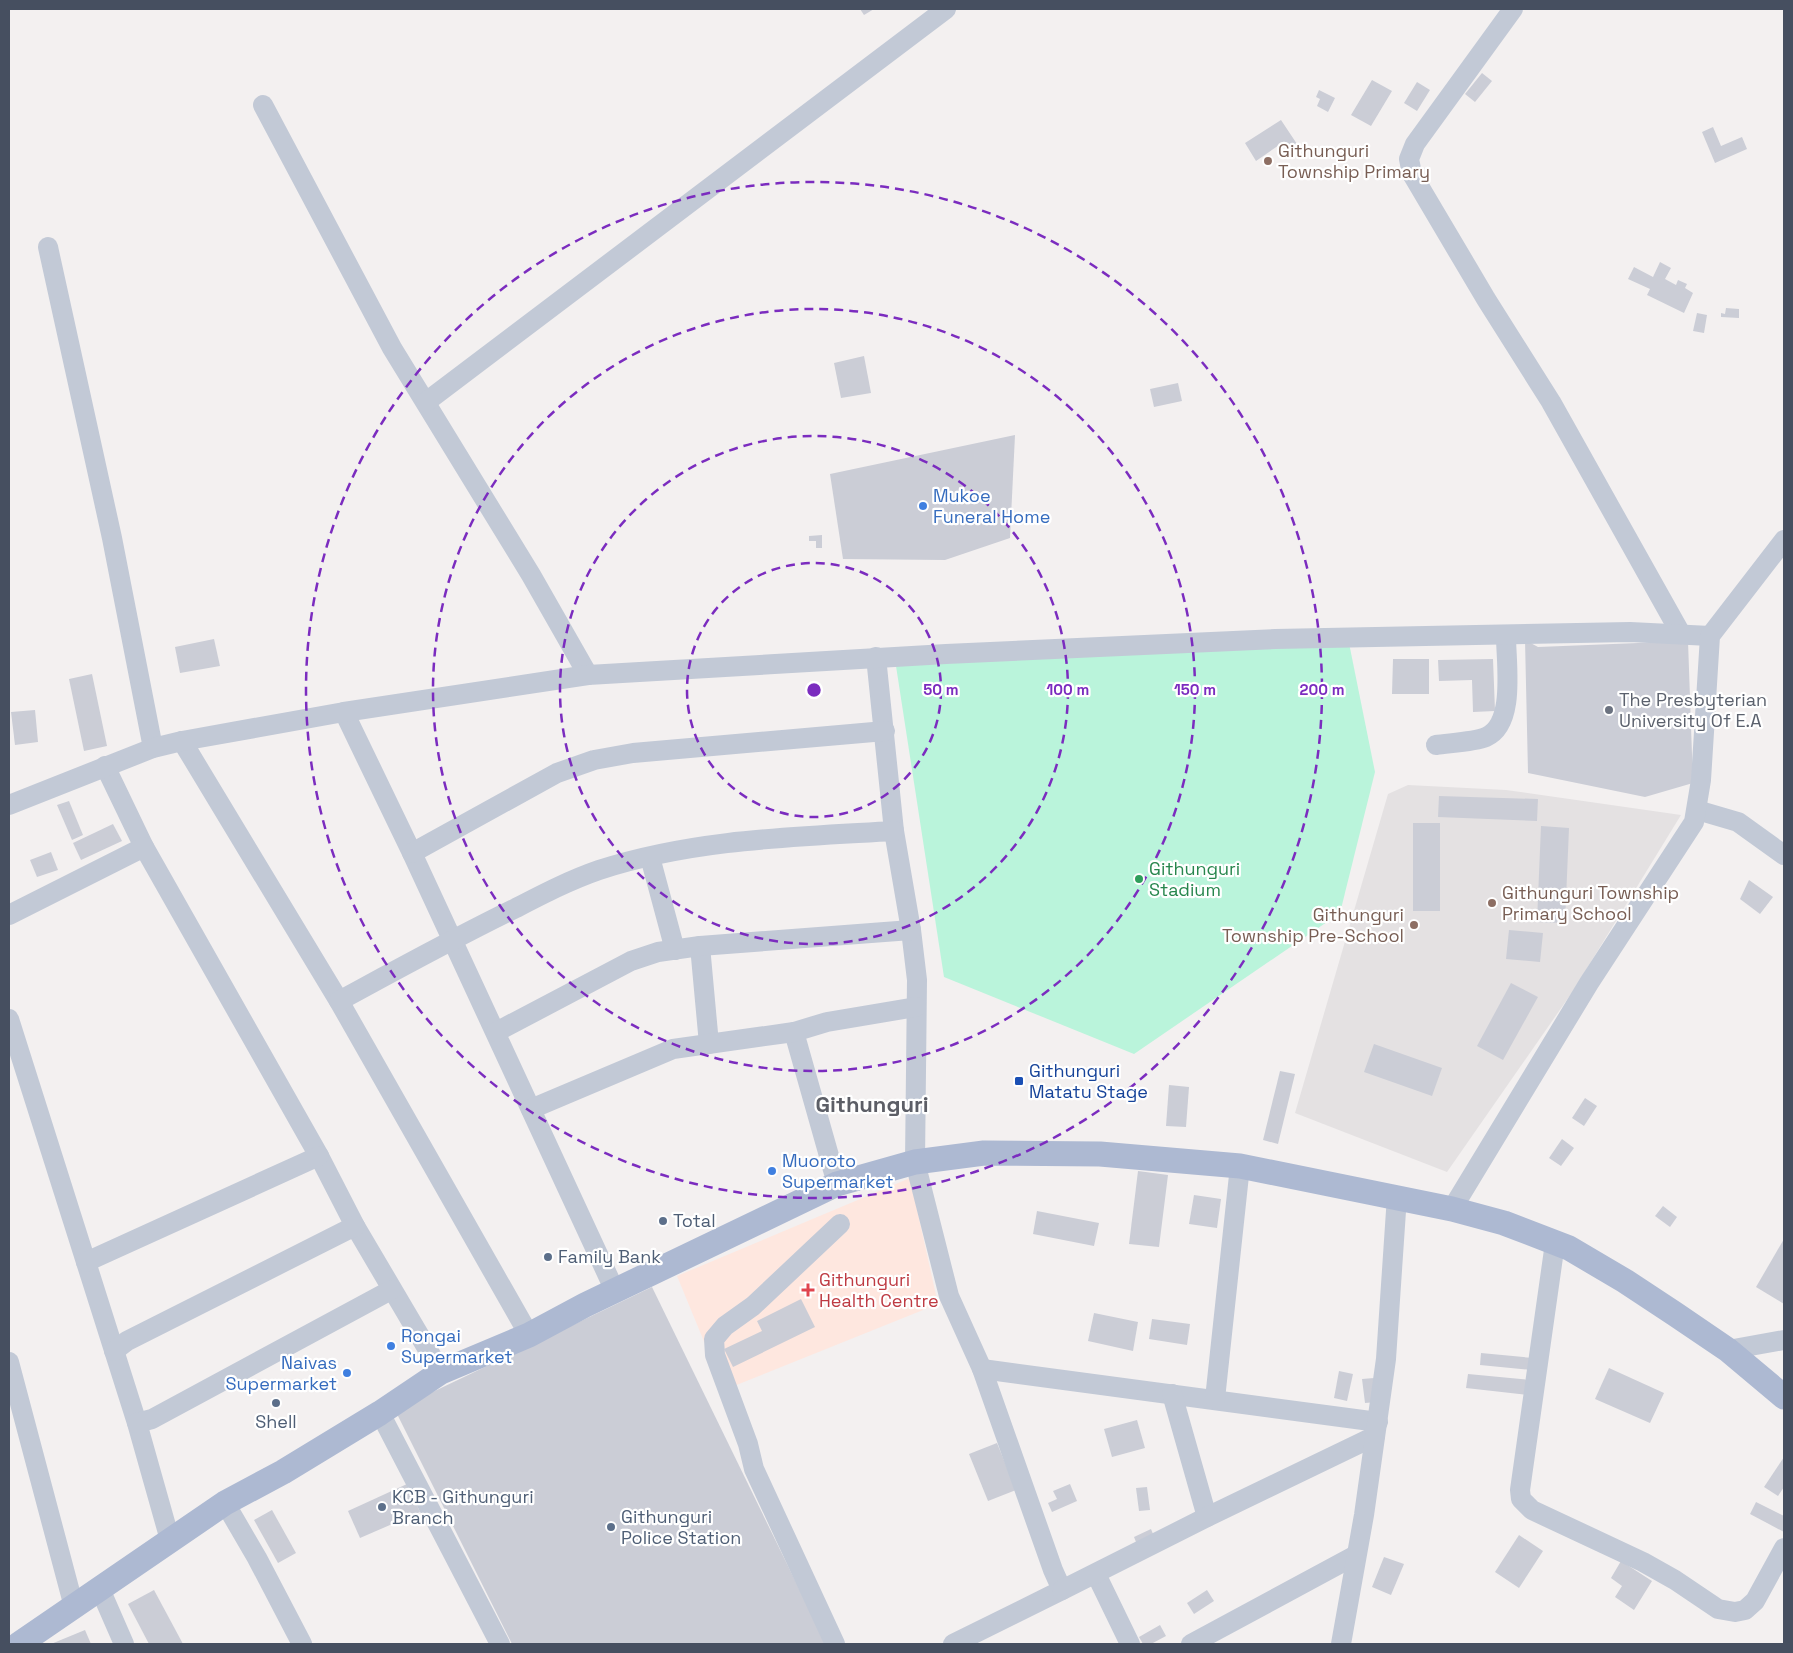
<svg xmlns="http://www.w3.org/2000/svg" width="1793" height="1653" font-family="'Space Grotesk',sans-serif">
	<rect width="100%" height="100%" fill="#f3f0f0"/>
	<!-- education -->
	<path fill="#e4e1e2" d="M1408,785L1506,790L1681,815L1573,991L1447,1172L1295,1113L1388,794Z"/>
	<!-- medical -->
	<path fill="#fee7df" d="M910,1178L938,1304L724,1390L677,1276Z"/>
	<!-- green -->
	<path fill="#baf4db" d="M1349,643L1375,772L1340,913L1134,1054L944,977L896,666Z"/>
	<!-- building -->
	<g fill="#cbcdd6">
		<path d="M860,9H874L864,15Z"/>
		<path d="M1482,73L1492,81L1475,102L1465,94Z"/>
		<path d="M1372,80L1392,91L1371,126L1351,115Z"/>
		<path d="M1417,82L1430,90L1417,111L1404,103Z"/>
		<path d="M1319,90L1335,98L1328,112L1317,106L1320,99L1316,97Z"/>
		<path d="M1281,120L1297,144L1287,151L1282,143L1256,161L1245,143Z"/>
		<path d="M1713,127L1721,146L1742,137L1747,149L1715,163L1702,132Z"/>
		<path d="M1660,262L1671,268L1665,279L1676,285L1678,280L1687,284L1685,288L1693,293L1684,313L1647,295L1650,289L1628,279L1634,267L1653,277Z"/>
		<path d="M1726,308L1739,309V318L1721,317V313L1725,314Z"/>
		<path d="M1697,313L1707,315L1704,333L1693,331Z"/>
		<path d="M864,356L871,393L841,398L834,363Z"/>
		<path d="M1178,383L1182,401L1154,407L1150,389Z"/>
		<path d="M1015,435L1010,538L945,560L843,559L830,474Z"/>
		<path d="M822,535V548H816V541H809V536Z"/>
		<path d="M214,639L220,666L180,673L175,647Z"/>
		<path d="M1525,640L1538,647L1688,641L1693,783L1645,797L1528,773Z"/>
		<path d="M1393,659H1429V694H1392Z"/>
		<path d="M1493,659L1495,711L1473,712L1472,680L1439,681L1438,660Z"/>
		<path d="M92,674L107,746L84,751L69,679Z"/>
		<path d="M35,710L38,742L15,745L11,712Z"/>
		<path d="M1439,796L1538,799L1537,821L1438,817Z"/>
		<path d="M69,801L83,835L72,840L57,805Z"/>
		<rect x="1413" y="823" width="27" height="88"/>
		<path d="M113,824L122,841L81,860L73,843Z"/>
		<path d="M1541,826L1569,828L1565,923L1537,922Z"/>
		<path d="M51,852L58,870L37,877L30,860Z"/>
		<path d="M1749,880L1773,897L1760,914L1740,899Z"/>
		<path d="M1509,930L1543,933L1540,962L1506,959Z"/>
		<path d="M1511,983L1538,997L1503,1060L1477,1046Z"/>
		<path d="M1374,1044L1442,1068L1432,1096L1364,1072Z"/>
		<path d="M1280,1071L1295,1074L1278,1144L1263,1140Z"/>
		<path d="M1169,1085L1189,1087L1186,1127L1166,1126Z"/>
		<path d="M1585,1098L1597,1106L1584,1126L1572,1118Z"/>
		<path d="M1562,1139L1574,1148L1561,1166L1549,1158Z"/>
		<path d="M1138,1171L1168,1175L1159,1247L1129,1244Z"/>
		<path d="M1194,1195L1221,1199L1217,1228L1189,1224Z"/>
		<path d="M1663,1206L1677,1217L1670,1227L1655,1216Z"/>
		<path d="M1037,1211L1099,1223L1094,1246L1033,1234Z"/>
		<path d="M1784,1239V1304L1756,1287Z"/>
		<path d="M652,1287L826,1644H512L395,1410Z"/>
		<path d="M801,1299L815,1327L733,1367L724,1349L762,1331L757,1321Z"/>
		<path d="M1094,1313L1138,1322L1133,1351L1088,1341Z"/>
		<path d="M1152,1319L1190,1324L1187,1345L1149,1339Z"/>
		<path d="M1481,1353L1533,1358L1532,1370L1480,1365Z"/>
		<path d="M1609,1368L1664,1393L1650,1423L1595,1399Z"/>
		<path d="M1339,1371L1353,1374L1347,1401L1334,1398Z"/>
		<path d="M1468,1374L1530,1380L1528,1395L1466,1388Z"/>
		<path d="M1374,1378L1377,1402L1365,1403L1362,1379Z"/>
		<path d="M1137,1420L1145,1448L1112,1457L1104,1429Z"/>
		<path d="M997,1443L1016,1490L988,1501L969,1454Z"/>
		<path d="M1784,1457V1487L1778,1496L1764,1487Z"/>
		<path d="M407,1484L420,1512L360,1538L348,1511Z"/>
		<path d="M1070,1484L1077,1501L1052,1512L1048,1503L1057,1499L1053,1491Z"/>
		<path d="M1147,1487L1150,1510L1139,1511L1136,1488Z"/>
		<path d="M1756,1502L1784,1516V1532L1750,1514Z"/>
		<path d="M272,1510L296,1553L278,1563L254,1520Z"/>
		<path d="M1151,1529L1155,1539L1138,1547L1134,1537Z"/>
		<path d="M1519,1535L1543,1551L1519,1588L1495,1572Z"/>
		<path d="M1384,1557L1404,1564L1391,1595L1372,1587Z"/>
		<path d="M1621,1561L1652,1581L1634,1610L1615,1597L1622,1586L1611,1578Z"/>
		<path d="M154,1590L183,1644H149L128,1604Z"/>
		<path d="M1207,1590L1214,1601L1194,1614L1187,1603Z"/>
		<path d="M1160,1625L1166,1636L1151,1644H1143L1139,1637Z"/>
		<path d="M85,1630L91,1644H51Z"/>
	</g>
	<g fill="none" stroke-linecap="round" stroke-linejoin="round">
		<!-- minor -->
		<g stroke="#c2c9d6" stroke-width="20">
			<path d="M1513,9L1415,144L1409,159L1412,174L1486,299L1551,402L1681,634"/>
			<path d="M263,105L392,348L531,575L588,675"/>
			<path d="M48,247L112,538L153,748"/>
			<path d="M426,402L946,9"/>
			<path d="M876,657L894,831L911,930L917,980L915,1162L949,1296L982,1369L1053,1570L1062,1590L953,1644"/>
			<path d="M344,712L412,853L615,1291"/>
			<path d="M182,741L339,1001L529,1335"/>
			<path d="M1436,745C1449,743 1474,742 1486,737C1516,724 1506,663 1506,636"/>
			<path d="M105,766L144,847"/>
			<path d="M9,805L153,748L182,741L344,712L588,675L946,654L1275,639L1630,632L1710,636"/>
			<path d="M1697,810L1738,822L1784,855"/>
			<path d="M412,853L557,773L594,760L633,753L885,731"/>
			<path d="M650,857L675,950"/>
			<path d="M9,915L144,847L319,1156L355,1226L441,1372"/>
			<path d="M700,946L709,1044"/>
			<path d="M339,1001C398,969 456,937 516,908C543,894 570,880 599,870C694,839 794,837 894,831"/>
			<path d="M9,1019L137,1423L170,1540"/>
			<path d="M496,1032L631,961L658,952L700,946L911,930"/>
			<path d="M794,1032L837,1184"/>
			<path d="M531,1109L673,1049L794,1032L827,1022L916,1007"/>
			<path d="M1452,1209L1589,983L1694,822L1701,780L1710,636L1784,540"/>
			<path d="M1555,1243L1520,1490L1521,1499L1532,1510L1643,1562L1675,1580L1718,1609L1735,1612L1745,1610L1755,1601L1784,1548"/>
			<path d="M86,1262L319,1156"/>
			<path d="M1728,1350L1784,1340"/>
			<path d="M114,1351L127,1341L355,1226"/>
			<path d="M9,1362L74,1607"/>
			<path d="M982,1369L1378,1422"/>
			<path d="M1172,1394L1207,1517"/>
			<path d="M1215,1399L1240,1166"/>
			<path d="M380,1413L500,1644"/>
			<path d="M137,1423L152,1419L391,1290"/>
			<path d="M225,1503L257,1558L302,1644"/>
			<path d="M1096,1574L1130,1644"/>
			<path d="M100,1589L124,1644"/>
			<path d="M1062,1590L1207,1517L1375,1436"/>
			<path d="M835,1644L754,1469L748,1444L715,1355L714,1339L725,1326L753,1306L840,1224"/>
			<path d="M1191,1644L1356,1555"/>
			<path d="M1341,1644L1364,1515L1386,1359L1397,1196"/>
		</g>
		<!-- major -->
		<path stroke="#adb9d2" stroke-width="25" d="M19,1644L225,1503L283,1472L380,1413L441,1372L529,1335L585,1305L837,1184L915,1162L984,1153L1100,1154L1240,1166L1452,1209L1504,1223L1569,1248L1625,1281L1675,1314L1728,1350L1784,1397"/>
	</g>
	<!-- distance rings -->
	<g fill="none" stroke="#7b2cbf" stroke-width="2.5" stroke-dasharray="9 6">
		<circle cx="814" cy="690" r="127"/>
		<circle cx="814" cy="690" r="254"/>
		<circle cx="814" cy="690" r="381"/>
		<circle cx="814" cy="690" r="508"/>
	</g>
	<!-- markers -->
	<g fill="#8d6e63" stroke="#fff" stroke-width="2">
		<circle cx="1268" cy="161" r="5"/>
		<circle cx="1492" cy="903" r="5"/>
		<circle cx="1414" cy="925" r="5"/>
	</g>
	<g fill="#3f7fe0" stroke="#fff" stroke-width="2">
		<circle cx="923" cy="506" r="5"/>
		<circle cx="772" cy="1171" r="5"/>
		<circle cx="391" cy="1346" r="5"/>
		<circle cx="347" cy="1373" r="5"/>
	</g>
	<circle fill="#6b7280" stroke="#fff" stroke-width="2" cx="1609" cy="710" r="5"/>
	<circle fill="#2e9e5b" stroke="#fff" stroke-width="2" cx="1139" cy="879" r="5"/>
	<rect fill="#1a4fb4" stroke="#fff" stroke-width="2" x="1014" y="1076" width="10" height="10" rx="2.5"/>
	<g fill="#5c6f8a" stroke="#fff" stroke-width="2">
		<circle cx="663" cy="1221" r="5"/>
		<circle cx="548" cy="1257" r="5"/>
		<circle cx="276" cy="1403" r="5"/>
		<circle cx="382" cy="1507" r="5"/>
		<circle cx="611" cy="1527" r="5"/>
	</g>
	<path fill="#e0444e" stroke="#fff" stroke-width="2" d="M805.5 1282.5h5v5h5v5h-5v5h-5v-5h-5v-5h5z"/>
	<g text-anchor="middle" stroke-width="4.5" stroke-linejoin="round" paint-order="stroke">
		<!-- education labels -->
		<g font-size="18" fill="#785e54" stroke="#fff" text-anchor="start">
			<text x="1278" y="157">Githunguri<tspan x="1278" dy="21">Township Primary</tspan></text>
			<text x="1502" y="899">Githunguri Township<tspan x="1502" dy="21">Primary School</tspan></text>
			<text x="1404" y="921" text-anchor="end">Githunguri<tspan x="1404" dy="21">Township Pre-School</tspan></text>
		</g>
		<!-- shop labels -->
		<g font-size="18" fill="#366cbe" stroke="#fff" text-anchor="start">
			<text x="933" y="502">Mukoe<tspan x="933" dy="21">Funeral Home</tspan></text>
			<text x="782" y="1167">Muoroto<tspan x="782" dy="21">Supermarket</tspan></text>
			<text x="401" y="1342">Rongai<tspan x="401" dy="21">Supermarket</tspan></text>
			<text x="337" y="1369" text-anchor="end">Naivas<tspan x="337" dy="21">Supermarket</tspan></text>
		</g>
		<!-- worship labels -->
		<g font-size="18" fill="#5b616d" stroke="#fff" text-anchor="start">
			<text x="1619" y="706">The Presbyterian<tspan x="1619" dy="21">University Of E.A</tspan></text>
		</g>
		<!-- leisure labels -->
		<g font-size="18" fill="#27864d" stroke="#fff" text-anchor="start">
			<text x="1149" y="875">Githunguri<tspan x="1149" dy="21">Stadium</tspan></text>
		</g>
		<!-- transit labels -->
		<g font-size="18" fill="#164399" stroke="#fff" text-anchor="start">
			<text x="1029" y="1077">Githunguri<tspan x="1029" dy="21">Matatu Stage</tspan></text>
		</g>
		<!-- service labels -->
		<g font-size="18" fill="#4e5e75" stroke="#fff" text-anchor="start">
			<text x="673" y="1227">Total</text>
			<text x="558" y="1263">Family Bank</text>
			<text x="276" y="1428" text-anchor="middle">Shell</text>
			<text x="392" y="1503">KCB - Githunguri<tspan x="392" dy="21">Branch</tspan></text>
			<text x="621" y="1523">Githunguri<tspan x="621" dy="21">Police Station</tspan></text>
		</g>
		<!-- health labels -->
		<g font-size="18" fill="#be3a42" stroke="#fff" text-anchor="start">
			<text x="819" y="1286">Githunguri<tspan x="819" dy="21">Health Centre</tspan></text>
		</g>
		<!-- district labels -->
		<g font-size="22" font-weight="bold" fill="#5c5e66" stroke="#fff">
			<text x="872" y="1112">Githunguri</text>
		</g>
	</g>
	<circle cx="814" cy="690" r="8" fill="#7b2cbf" stroke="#fff" stroke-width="2.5"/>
	<g font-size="15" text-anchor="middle" font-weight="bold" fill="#7b2cbf" stroke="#fff" stroke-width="4.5" stroke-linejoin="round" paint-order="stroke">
		<text x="941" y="695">50 m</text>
		<text x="1068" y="695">100 m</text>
		<text x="1195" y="695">150 m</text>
		<text x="1322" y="695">200 m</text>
	</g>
	<!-- border -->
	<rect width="1793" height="1653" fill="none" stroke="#464f60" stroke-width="20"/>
</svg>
